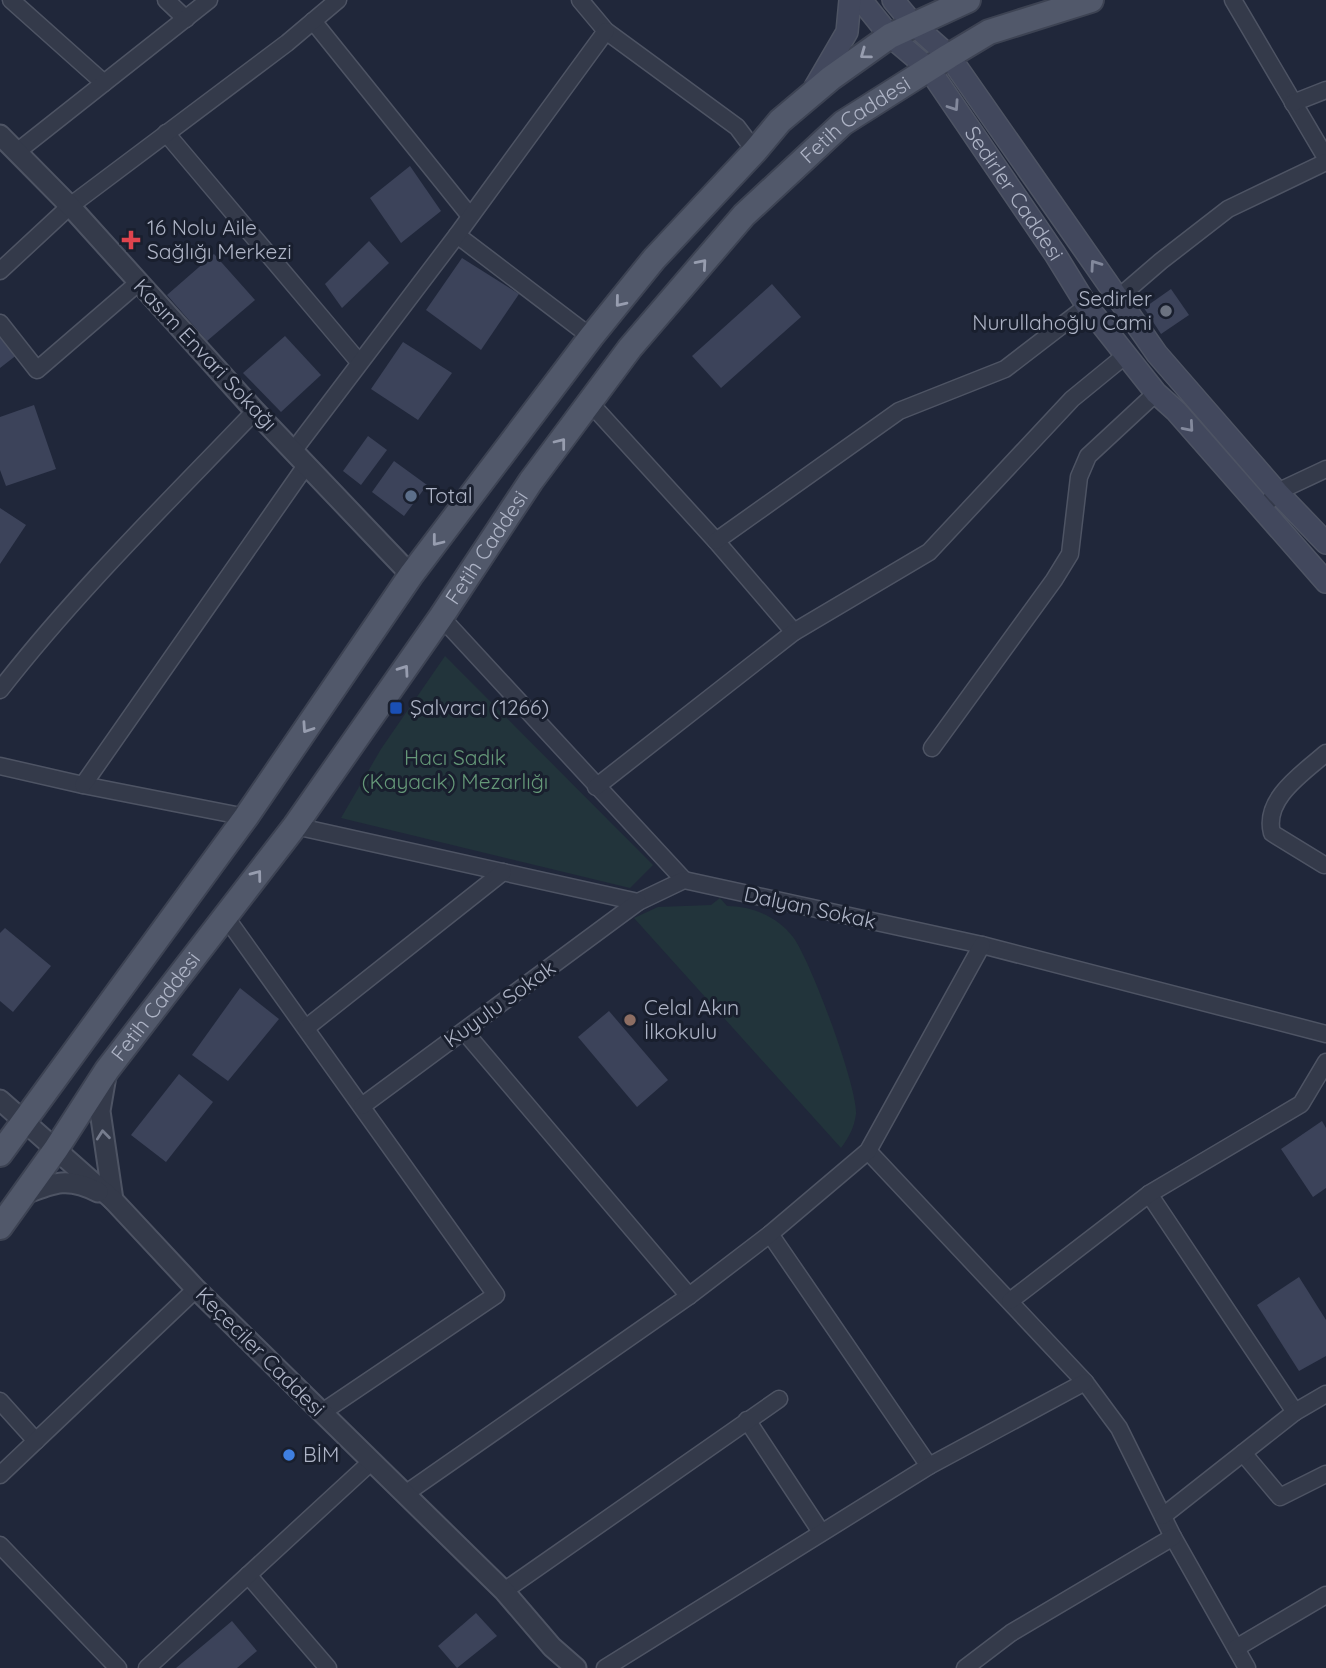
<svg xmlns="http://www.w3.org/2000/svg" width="1326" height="1668" font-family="Quicksand,sans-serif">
	<rect width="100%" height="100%" fill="#20273a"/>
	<!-- green -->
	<g fill="#22343b">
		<path d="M445,656L653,865L630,888L341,818L381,749Z"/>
		<path d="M720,898L727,906C752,906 778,917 793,937C810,959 858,1088 856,1114C854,1128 849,1137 841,1148L634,918L658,907L711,905Z"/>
	</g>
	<!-- building -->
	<g fill="#3c435a">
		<path d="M410,166L441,211L401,243L370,198Z"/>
		<path d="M369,241L389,263L342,308L325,284Z"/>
		<path d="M214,254L255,300L207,341L167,295Z"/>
		<path d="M462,258L519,294L481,350L426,310Z"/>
		<path d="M772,284L801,317L721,388L692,356Z"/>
		<path d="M1171,289L1189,315L1161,334L1144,308Z"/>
		<path d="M0,332L18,354L0,368Z"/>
		<path d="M285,336L321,375L281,412L243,373Z"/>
		<path d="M403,342L452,373L418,420L371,389Z"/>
		<path d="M34,405L56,469L6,486L0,470V417Z"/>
		<path d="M368,436L387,450L361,485L343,471Z"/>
		<path d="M394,461L427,485L404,516L372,492Z"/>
		<path d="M0,508L26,525L0,564Z"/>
		<path d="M5,928L51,966L13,1012L0,1001V933Z"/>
		<path d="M240,988L279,1019L228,1081L192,1055Z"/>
		<path d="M609,1011L668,1080L637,1107L578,1037Z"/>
		<path d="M179,1074L213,1102L166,1162L131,1135Z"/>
		<path d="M1322,1121L1326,1128V1188L1313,1197L1281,1149Z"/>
		<path d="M1299,1277L1326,1320V1356L1299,1371L1257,1305Z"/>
		<path d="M476,1613L497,1636L457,1668L438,1646Z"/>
		<path d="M232,1621L257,1651L237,1668H176Z"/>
	</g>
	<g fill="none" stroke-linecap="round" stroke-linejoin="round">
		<defs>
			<g id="minor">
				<path d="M11,0L104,83"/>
				<path d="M166,0L186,19"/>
				<path d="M580,0L606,31L737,127L755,151"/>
				<path d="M1233,0L1326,158"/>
				<path d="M313,21L470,216"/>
				<path d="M1293,103L1326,90"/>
				<path d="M166,133L359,362"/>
				<path d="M18,151L209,0"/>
				<path d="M457,235L591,337"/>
				<path d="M0,271L70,206L287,43L338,0"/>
				<path d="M1118,298L1161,261L1228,209L1326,162"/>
				<path d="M0,323L37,370L138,283"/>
				<path d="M591,404L716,541L794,632"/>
				<path d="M294,450L457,235L606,31"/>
				<path d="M1270,500L1277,492L1326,469"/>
				<path d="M716,541L899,411L1005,369L1087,306"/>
				<path d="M441,617L684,880"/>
				<path d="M0,690C77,591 168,502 255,411"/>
				<path d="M932,748L1054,580L1070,554L1079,477L1088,456L1156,393"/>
				<path d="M0,766L83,785L246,817"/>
				<path d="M83,785L307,464"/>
				<path d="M596,787L794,632L929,552L1072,399L1127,354"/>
				<path d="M295,826L638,902L684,880L982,945L1326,1034"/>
				<path d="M1324,865L1272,833C1263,799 1303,773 1326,753"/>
				<path d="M225,916L496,1295L321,1413"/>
				<path d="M306,1028L503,872"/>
				<path d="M464,1031L689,1296"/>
				<path d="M362,1106L638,902"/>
				<path d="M868,1151L1085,1382L1119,1428L1173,1537L1247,1668"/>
				<path d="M1149,1194L1295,1412"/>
				<path d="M770,1234L929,1466"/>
				<path d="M1010,1301L1149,1194L1301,1104L1326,1062"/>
				<path d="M0,1401L36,1441"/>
				<path d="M747,1420L821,1532"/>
				<path d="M1243,1453L1280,1497L1326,1474"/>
				<path d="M0,1475L196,1289"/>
				<path d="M405,1494L689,1296L770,1234L868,1151L982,945"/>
				<path d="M1163,1516L1295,1412L1326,1394"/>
				<path d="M0,1545L118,1668"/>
				<path d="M248,1575L328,1668"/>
				<path d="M504,1591L779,1399"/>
				<path d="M1236,1648L1326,1595"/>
				<path d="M147,1668L371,1462"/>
				<path d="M605,1668L929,1466L1085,1382"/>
				<path d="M965,1668L1011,1633L1173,1537"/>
			</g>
			<g id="tertiary">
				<path d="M0,135L70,206L255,411L411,575"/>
				<path d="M106,1076L100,1111L113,1200"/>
				<path d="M0,1100L113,1200L196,1289L504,1591L552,1647L576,1668"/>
				<path d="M23,1195C53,1183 67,1176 98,1192"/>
			</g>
			<g id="secondary">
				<path id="s1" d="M861,0L890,36L929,69L1055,254L1087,306L1156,393L1176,411L1326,582"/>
				<path d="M893,0L913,24L949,56L1157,354L1277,492L1326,543"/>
				<path d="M815,87L847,32L850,0"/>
			</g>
			<g id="primary">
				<path d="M0,1154L246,817L411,575L591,337L654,259L755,151L780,121L831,78L890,36L968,0"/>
				<path id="s2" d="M0,1227L56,1149L107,1070L295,826L441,617L531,481L630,348L744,215L843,123L949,56L989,32L1091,0"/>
			</g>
		</defs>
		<!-- minor casing -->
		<use href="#minor" stroke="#4e5464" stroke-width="19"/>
		<!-- tertiary casing -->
		<use href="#tertiary" stroke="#4e5464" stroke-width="23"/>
		<!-- secondary casing -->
		<use href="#secondary" stroke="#4e5464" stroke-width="24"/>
		<!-- primary casing -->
		<use href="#primary" stroke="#3d4353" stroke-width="28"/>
		<!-- minor -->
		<use href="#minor" stroke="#343a4a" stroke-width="16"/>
		<!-- tertiary -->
		<use href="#tertiary" stroke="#343a4a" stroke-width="19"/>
		<!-- secondary -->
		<use href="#secondary" stroke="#42485d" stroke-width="21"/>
		<!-- primary -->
		<use href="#primary" stroke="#51586a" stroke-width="24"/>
	</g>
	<!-- one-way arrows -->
	<defs><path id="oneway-chevron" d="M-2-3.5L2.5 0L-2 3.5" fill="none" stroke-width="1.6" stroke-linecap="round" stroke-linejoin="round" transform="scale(1.75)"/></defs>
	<g stroke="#979daf">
		<use href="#oneway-chevron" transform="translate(865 54) rotate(144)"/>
		<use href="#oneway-chevron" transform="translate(702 264) rotate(-49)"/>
		<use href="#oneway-chevron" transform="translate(620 302) rotate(129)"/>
		<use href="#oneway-chevron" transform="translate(561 443) rotate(-52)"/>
		<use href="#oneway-chevron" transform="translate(437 541) rotate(128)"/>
		<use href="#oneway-chevron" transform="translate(404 670) rotate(-55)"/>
		<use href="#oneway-chevron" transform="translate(307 728) rotate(124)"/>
		<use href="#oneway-chevron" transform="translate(257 875) rotate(-53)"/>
	</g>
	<g stroke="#83899c">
		<use href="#oneway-chevron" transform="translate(954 106) rotate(56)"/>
		<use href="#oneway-chevron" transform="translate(1095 265) rotate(-125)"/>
		<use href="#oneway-chevron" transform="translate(1189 427) rotate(49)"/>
	</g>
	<use stroke="#777d8e" href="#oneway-chevron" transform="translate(103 1135) rotate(-96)"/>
	<!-- markers -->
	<path fill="#e0444e" stroke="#191f2e" stroke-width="2.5" d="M127.5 229.5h7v7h7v7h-7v7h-7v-7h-7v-7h7z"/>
	<circle fill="#6b7280" stroke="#191f2e" stroke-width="2.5" cx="1166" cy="311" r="7"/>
	<circle fill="#5c6f8a" stroke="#191f2e" stroke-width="2.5" cx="411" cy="496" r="7"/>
	<rect fill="#1a4fb4" stroke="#191f2e" stroke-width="2.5" x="389" y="701" width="14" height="14" rx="3.5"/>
	<circle fill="#8d6e63" stroke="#191f2e" stroke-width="2.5" cx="630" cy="1020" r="7"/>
	<circle fill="#3f7fe0" stroke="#191f2e" stroke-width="2.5" cx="289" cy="1455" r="7"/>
	<g text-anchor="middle" stroke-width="6" stroke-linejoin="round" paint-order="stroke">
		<!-- street labels -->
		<g font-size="21" fill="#aeb4c6" stroke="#191f2e">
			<text dy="7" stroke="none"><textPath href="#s2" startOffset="1404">Fetih Caddesi</textPath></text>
			<text dy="7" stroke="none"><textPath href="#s1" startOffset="248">Sedirler Caddesi</textPath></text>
			<text transform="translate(205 355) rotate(47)" y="7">Kasım Envari Sokağı</text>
			<text dy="7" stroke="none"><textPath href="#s2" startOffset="836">Fetih Caddesi</textPath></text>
			<text transform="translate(810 908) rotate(12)" y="7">Dalyan Sokak</text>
			<text transform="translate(500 1004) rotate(-36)" y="7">Kuyulu Sokak</text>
			<text dy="7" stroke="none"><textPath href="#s2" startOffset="270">Fetih Caddesi</textPath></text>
			<text transform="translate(260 1352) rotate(45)" y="7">Keçeciler Caddesi</text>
		</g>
		<!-- poi labels -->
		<g font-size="21" fill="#aeb4c6" stroke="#191f2e" text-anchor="start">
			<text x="147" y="235">16 Nolu Aile<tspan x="147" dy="24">Sağlığı Merkezi</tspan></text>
			<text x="1152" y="306" text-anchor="end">Sedirler<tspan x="1152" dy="24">Nurullahoğlu Cami</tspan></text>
			<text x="425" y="503">Total</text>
			<text x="410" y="715">Şalvarcı (1266)</text>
			<text x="644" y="1015">Celal Akın<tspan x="644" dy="24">İlkokulu</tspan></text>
			<text x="303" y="1462">BİM</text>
		</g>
		<!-- park labels -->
		<g font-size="21" fill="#659878" stroke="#191f2e">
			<text x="455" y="765">Hacı Sadık<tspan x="455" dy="24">(Kayacık) Mezarlığı</tspan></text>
		</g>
	</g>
</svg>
